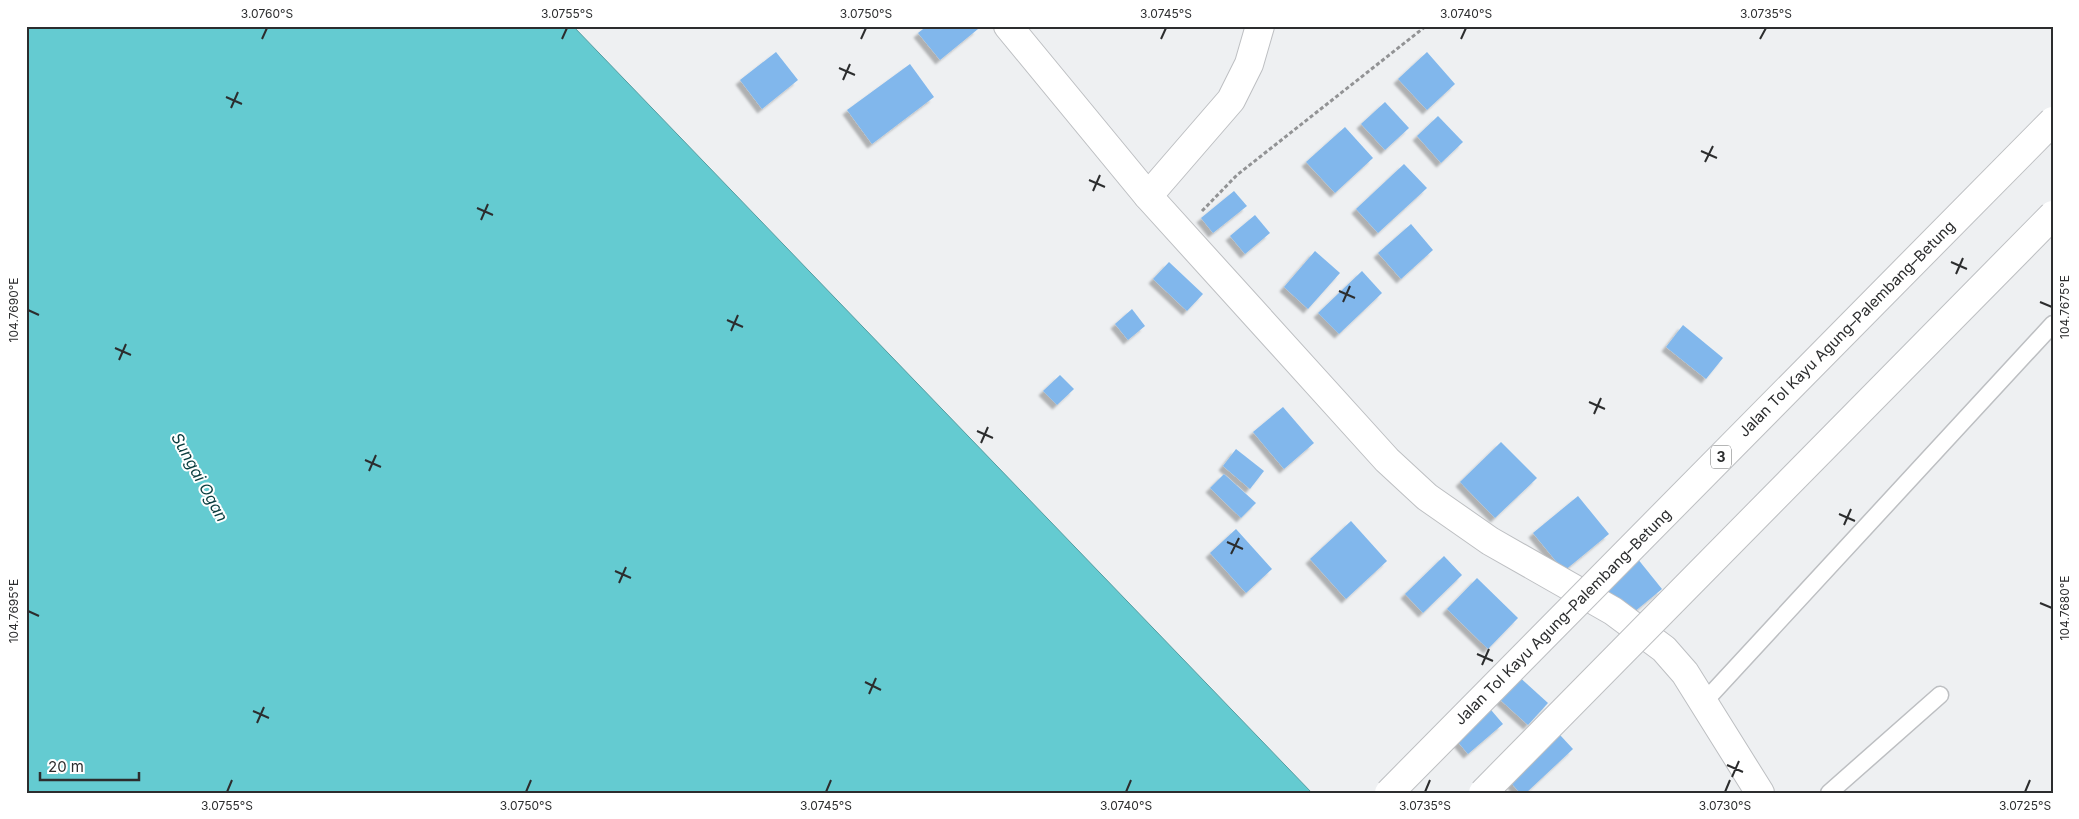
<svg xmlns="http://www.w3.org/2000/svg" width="2079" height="819" font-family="Inter,sans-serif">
	<defs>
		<filter id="shadow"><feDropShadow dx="-4.5" dy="4.5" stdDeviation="1" flood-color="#0004"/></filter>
	</defs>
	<rect width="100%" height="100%" fill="#eef0f2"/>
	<!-- water -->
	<path fill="#64cbd1" stroke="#539ca0" d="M26,26H573L1312,793H26Z"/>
	<!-- building -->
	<g fill="#81b7ec" filter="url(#shadow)">
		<path d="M927,26H975L978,29L940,60L918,33Z"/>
		<path d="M776,52L798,80L762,109L740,80Z"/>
		<path d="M1427,52L1455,84L1427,110L1398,79Z"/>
		<path d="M910,64L934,97L872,144L847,110Z"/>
		<path d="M1385,102L1409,128L1385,150L1361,124Z"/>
		<path d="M1438,116L1463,142L1441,163L1417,136Z"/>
		<path d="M1345,127L1373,158L1335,193L1306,162Z"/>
		<path d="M1404,164L1427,188L1378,233L1356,209Z"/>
		<path d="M1234,191L1247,206L1213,233L1201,218Z"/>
		<path d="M1255,215L1270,233L1245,254L1230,236Z"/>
		<path d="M1411,224L1433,250L1401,279L1378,253Z"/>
		<path d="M1315,251L1340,273L1308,309L1284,287Z"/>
		<path d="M1169,262L1203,294L1187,311L1153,279Z"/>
		<path d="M1362,271L1382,293L1339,334L1318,313Z"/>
		<path d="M1132,309L1145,326L1128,340L1115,324Z"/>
		<path d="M1683,325L1723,358L1706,379L1666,347Z"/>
		<path d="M1060,375L1074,389L1057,405L1043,391Z"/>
		<path d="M1283,407L1314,443L1284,469L1253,432Z"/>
		<path d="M1501,442L1537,478L1495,518L1460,482Z"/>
		<path d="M1236,449L1264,471L1250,489L1223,466Z"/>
		<path d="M1224,474L1256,503L1241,518L1210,488Z"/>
		<path d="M1578,496L1609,534L1564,571L1533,533Z"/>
		<path d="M1351,521L1387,561L1346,599L1310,559Z"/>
		<path d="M1236,529L1272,569L1246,593L1210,553Z"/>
		<path d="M1444,556L1462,575L1423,613L1405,594Z"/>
		<path d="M1637,558L1662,589L1628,617L1603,585Z"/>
		<path d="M1477,578L1518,618L1488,649L1447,609Z"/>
		<path d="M1516,674L1548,703L1528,725L1496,696Z"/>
		<path d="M1486,704L1503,724L1468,754L1452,735Z"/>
		<path d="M1548,722L1573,749L1526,793H1520L1498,768Z"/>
	</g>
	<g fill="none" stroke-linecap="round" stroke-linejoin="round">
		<defs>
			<g id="lane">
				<path d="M1704,702L2053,324"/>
				<path d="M1829,793L1940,695"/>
			</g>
			<path id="street" d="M1148,196L1231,100L1249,64L1260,26"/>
			<path id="secondary" d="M1008,26L1148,196L1387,460L1427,497L1490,541L1613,611L1664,649L1685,673L1760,793"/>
		</defs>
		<!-- lane casing -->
		<use href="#lane" stroke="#bdbfc2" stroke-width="19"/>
		<!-- street casing -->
		<use href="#street" stroke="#bdbfc2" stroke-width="30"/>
		<!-- secondary casing -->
		<use href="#secondary" stroke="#bdbfc2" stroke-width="30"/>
		<!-- path -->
		<path stroke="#929395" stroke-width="3" stroke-dasharray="4 2.5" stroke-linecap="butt" d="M1202,211L1237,175L1426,26"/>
		<!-- lane -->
		<use href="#lane" stroke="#fff" stroke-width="16"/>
		<!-- street -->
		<use href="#street" stroke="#fff" stroke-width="28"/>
		<!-- secondary -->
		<use href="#secondary" stroke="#fff" stroke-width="28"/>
		<defs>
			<g id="highway-bridge">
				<path d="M1389,793L2053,121"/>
				<path d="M1483,793L2053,215"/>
			</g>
		</defs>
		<!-- highway-bridge casing -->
		<use href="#highway-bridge" stroke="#bdbfc2" stroke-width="30" stroke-linecap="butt"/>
		<!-- highway-bridge -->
		<use href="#highway-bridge" stroke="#fff" stroke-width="28"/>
	</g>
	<!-- ticks -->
	<path fill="none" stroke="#2c2d2e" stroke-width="2" d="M262,39L267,28M562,39L567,28M861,39L866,28M1161,39L1166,28M1461,39L1466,28M1760,39L1766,28M839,68L855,75M843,80L850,64M226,97L242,104M231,108L238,92M1701,151L1717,158M1705,162L1713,146M1089,180L1105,187M1093,191L1100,175M477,208L493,215M481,220L488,204M1951,262L1967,269M1956,274L1963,258M1339,291L1355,298M1343,302L1350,286M2040,302L2052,307M28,310L39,315M727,320L743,327M731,331L738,315M115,348L131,355M119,360L126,344M1589,402L1605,409M1594,414L1601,398M977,431L993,438M981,443L988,427M365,460L381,467M369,471L376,455M1839,514L1855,521M1844,525L1851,509M1227,542L1243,549M1231,554L1239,538M615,571L631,578M619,583L626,567M2040,603L2052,608M28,611L39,616M1477,654L1493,661M1482,665L1489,649M865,682L881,690M869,694L876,678M253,711L269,718M257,723L264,707M1727,765L1743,772M1732,777L1739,761M227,792L232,780M526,792L531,780M826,792L831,780M1126,792L1131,780M1425,792L1430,780M1725,792L1730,780M2025,792L2030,780"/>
	<g text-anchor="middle" stroke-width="4" stroke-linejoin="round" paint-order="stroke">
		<!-- shield labels -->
		<rect fill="#fff" stroke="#6b6c6d" stroke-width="1" x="1711" y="445.5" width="20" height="23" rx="4"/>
		<g font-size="14" font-weight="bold" fill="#2c2d2e">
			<text x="1721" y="462">3</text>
		</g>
		<!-- street labels -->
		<g font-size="15" fill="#2c2d2e" stroke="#fff">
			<text transform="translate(1847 329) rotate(-45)" y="5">Jalan Tol Kayu Agung–Palembang–Betung</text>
			<text transform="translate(1563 617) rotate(-45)" y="5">Jalan Tol Kayu Agung–Palembang–Betung</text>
		</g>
		<!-- water labels -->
		<g font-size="16" font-style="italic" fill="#093c3e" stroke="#fff">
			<text transform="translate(200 477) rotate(61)" y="6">Sungai Ogan</text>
		</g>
	</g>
	<!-- border -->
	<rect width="2079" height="819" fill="none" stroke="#ffffff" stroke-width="55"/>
	<!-- scale -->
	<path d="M40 772v8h99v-8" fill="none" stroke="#2c2d2e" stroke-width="2.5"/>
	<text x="48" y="772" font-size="15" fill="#2c2d2e" stroke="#ffffff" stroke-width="4" paint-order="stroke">20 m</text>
	<rect x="28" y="28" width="2024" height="764" fill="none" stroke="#2c2d2e" stroke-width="2"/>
	<g font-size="12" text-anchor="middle" fill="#2c2d2e">
		<text x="267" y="18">3.0760°S</text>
		<text x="567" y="18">3.0755°S</text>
		<text x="866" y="18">3.0750°S</text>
		<text x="1166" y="18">3.0745°S</text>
		<text x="1466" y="18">3.0740°S</text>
		<text x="1766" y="18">3.0735°S</text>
		<text transform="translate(2065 307) rotate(-90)" y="4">104.7675°E</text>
		<text transform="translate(14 310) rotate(-90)" y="4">104.7690°E</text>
		<text transform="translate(2065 608) rotate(-90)" y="4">104.7680°E</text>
		<text transform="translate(14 611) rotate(-90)" y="4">104.7695°E</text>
		<text x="227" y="810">3.0755°S</text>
		<text x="526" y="810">3.0750°S</text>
		<text x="826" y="810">3.0745°S</text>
		<text x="1126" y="810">3.0740°S</text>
		<text x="1425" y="810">3.0735°S</text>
		<text x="1725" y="810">3.0730°S</text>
		<text x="2025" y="810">3.0725°S</text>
	</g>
</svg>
